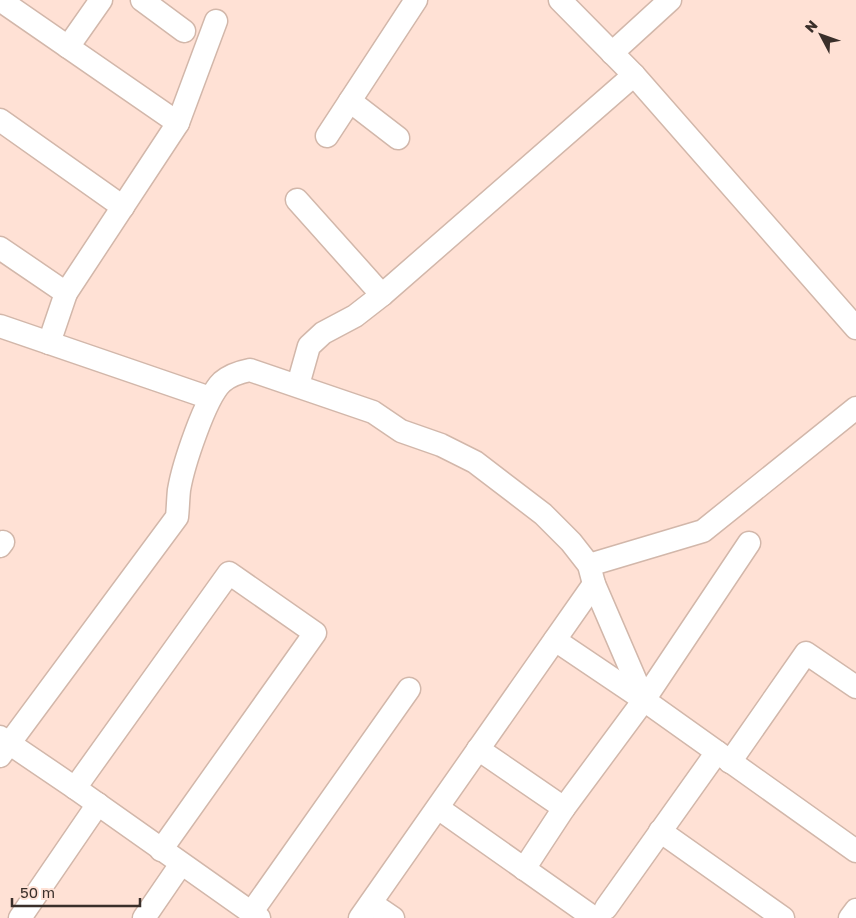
<svg xmlns="http://www.w3.org/2000/svg" width="856" height="918" font-family="'Golos Text',sans-serif">
	<rect width="100%" height="100%" fill="#ffe1d5"/>
	<g fill="none" stroke-linecap="round" stroke-linejoin="round">
		<defs>
			<g id="minor">
				<path d="M0,0L178,123"/>
				<path d="M142,0L184,31"/>
				<path d="M560,0L634,75L856,328"/>
				<path d="M68,47L101,0"/>
				<path d="M612,53L670,0"/>
				<path d="M350,101L398,138"/>
				<path d="M0,120L123,207"/>
				<path d="M327,136L416,0"/>
				<path d="M297,200L382,295"/>
				<path d="M0,248L66,293L49,343"/>
				<path d="M66,293L178,123L216,21"/>
				<path d="M0,326L210,398"/>
				<path d="M298,385L309,346L323,333L355,316L382,295L634,75"/>
				<path d="M0,546L3,542"/>
				<path d="M589,565L703,531L856,408"/>
				<path d="M555,640L644,700"/>
				<path d="M0,737L75,788L259,918"/>
				<path d="M478,749L564,808"/>
				<path d="M0,756L177,517C178,508 178,499 179,490C183,466 205,398 222,382C230,375 240,372 250,370L373,412L401,431L441,445L475,462L543,514L571,542L589,565L594,584L644,700L856,851"/>
				<path d="M730,762L806,653L856,687"/>
				<path d="M75,788L229,573L315,633L161,850"/>
				<path d="M438,808L594,918"/>
				<path d="M660,831L783,918"/>
				<path d="M524,869L564,808L644,700L749,543"/>
				<path d="M371,903L393,918"/>
				<path d="M606,908L717,752"/>
				<path d="M251,913L409,689"/>
				<path d="M20,918L98,804"/>
				<path d="M144,918L181,864"/>
				<path d="M360,918L594,584"/>
				<path d="M850,918L856,910"/>
			</g>
		</defs>
		<!-- minor casing -->
		<use href="#minor" stroke="#d2b7aa" stroke-width="25"/>
		<!-- minor -->
		<use href="#minor" stroke="#fff" stroke-width="22"/>
	</g>
	<!-- north arrow -->
	<g transform="translate(821 35) rotate(311)" stroke="#ffe1d5" stroke-width="4" paint-order="stroke">
	<path d="M0-4L9 19L0 12L-9 19Z" fill="#3a2f2a"/>
	<text y="-8" font-size="14" font-weight="bold" text-anchor="middle" fill="#3a2f2a">N</text>
	</g>
	<!-- scale -->
	<path d="M12 898v8h128v-8" fill="none" stroke="#3a2f2a" stroke-width="2.5"/>
	<text x="20" y="898" font-size="15" fill="#3a2f2a" stroke="#ffe1d5" stroke-width="4" paint-order="stroke">50 m</text>
</svg>
